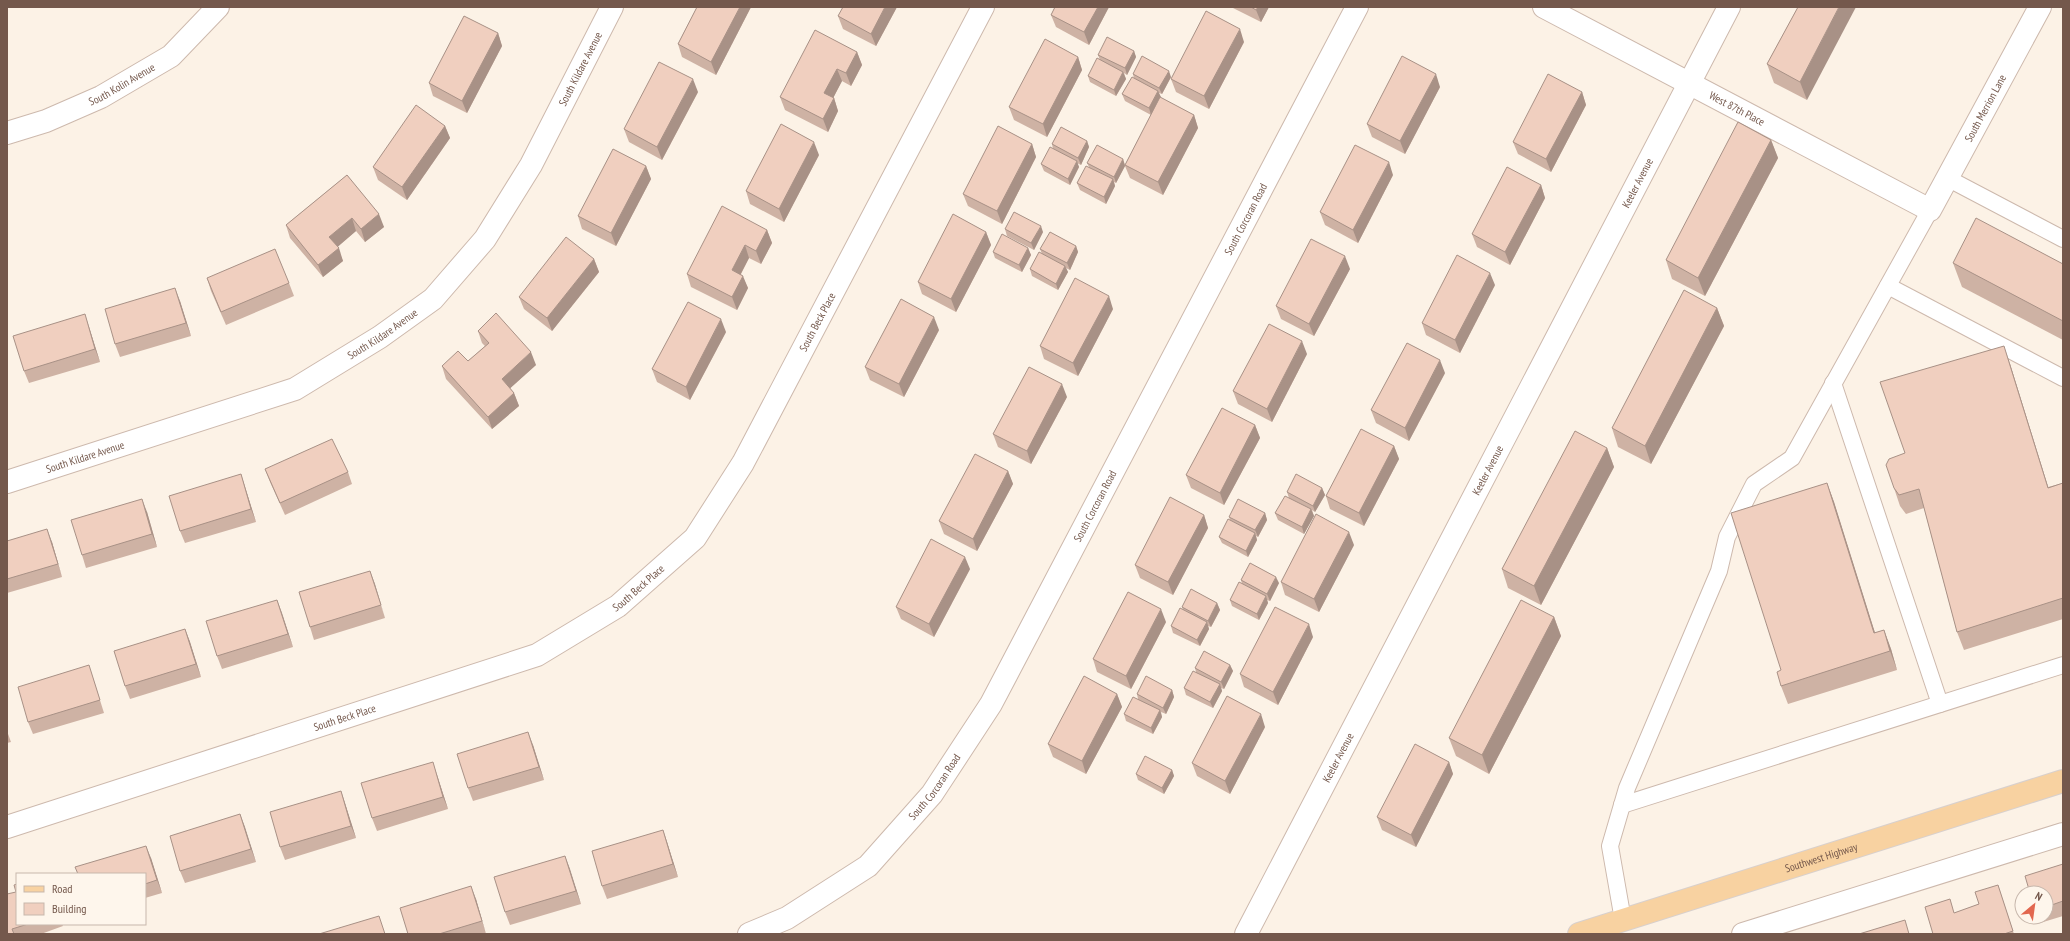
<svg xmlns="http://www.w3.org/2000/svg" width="2070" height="941" font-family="'PT Sans Narrow',sans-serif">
	<rect width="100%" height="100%" fill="#fcf2e6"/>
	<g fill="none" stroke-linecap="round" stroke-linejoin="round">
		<defs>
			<g id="service">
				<path d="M1947,178L2063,239"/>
				<path d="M1888,286L2063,378"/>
				<path d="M1833,383L1940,704"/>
				<path d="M1622,805L2063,665"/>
				<path d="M1623,920L1610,846L1627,788L1719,571L1727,537L1754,484L1792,458L1930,210"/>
			</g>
			<g id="minor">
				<path id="s1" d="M1544,7L1930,210L2040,7"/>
				<path id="s2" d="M7,133L46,121L101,97L171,56L218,7"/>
				<path id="s3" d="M7,482L295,389L380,337L433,299L485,239L531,165L612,7"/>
				<path id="s4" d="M7,827L537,655L618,606L695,538L743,463L983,7"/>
				<path id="s5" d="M749,934L787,918L868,866L932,794L991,704L1357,7"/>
				<path id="s6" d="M1246,934L1729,7"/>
				<path d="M1743,934L2063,834"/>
			</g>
			<g id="primary">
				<path id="s7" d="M1579,934L2063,781"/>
			</g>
		</defs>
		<!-- service casing -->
		<use href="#service" stroke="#cdb9ad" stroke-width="18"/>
		<!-- minor casing -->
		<use href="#minor" stroke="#cdb9ad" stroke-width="24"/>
		<!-- primary casing -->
		<use href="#primary" stroke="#d8d0cd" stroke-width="24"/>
		<!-- service -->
		<use href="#service" stroke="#fff" stroke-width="16"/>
		<!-- minor -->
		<use href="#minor" stroke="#fff" stroke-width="22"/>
		<!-- primary -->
		<use href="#primary" stroke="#f8d2a1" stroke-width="22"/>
	</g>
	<!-- wall -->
	<g fill="#ceb2a4">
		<path d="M697,7H751L716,75L682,57L678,44Z"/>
		<path d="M897,7L876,46L843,29L838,16Z"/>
		<path d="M1055,7H1109L1089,45L1056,27L1051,15Z"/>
		<path d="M1231,7H1269L1261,22Z"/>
		<path d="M1798,7L1807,100L1774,83L1767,64Z"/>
		<path d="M498,33L502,46L467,113L433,96L429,83Z"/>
		<path d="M1244,42L1209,109L1176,92L1171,79Z"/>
		<path d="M1134,51L1136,57L1127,75L1124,73L1126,79L1116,96L1090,82L1088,76L1100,60L1098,55Z"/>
		<path d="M857,52L862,65L851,86L842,81L833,98H834L838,111L828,132L785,110L780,97Z"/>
		<path d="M1078,57L1082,70L1047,137L1014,120L1009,107Z"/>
		<path d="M1133,74L1171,77L1162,94L1159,93L1160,98L1194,115L1198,128L1163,195L1130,178L1125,166L1116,183L1114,182L1115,186L1106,204L1080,190L1077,183L1089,167L1087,163L1123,159L1125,165L1151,115L1125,101L1122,94L1134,79Z"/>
		<path d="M1440,87L1405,154L1372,137L1367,124Z"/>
		<path d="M698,92L662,160L629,142L624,129Z"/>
		<path d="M1582,92L1586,105L1551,172L1518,154L1513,142Z"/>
		<path d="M445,126L450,138L407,200L378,180L373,167Z"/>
		<path d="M1771,140L1778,158L1705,296L1672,279L1666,260Z"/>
		<path d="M1087,141L1089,147L1081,165L1077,163L1079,167L1070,185L1044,171L1041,164L1053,149L1052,144Z"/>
		<path d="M1032,144L1036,157L1002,224L968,206L963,194Z"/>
		<path d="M819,155L784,222L750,204L746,191Z"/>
		<path d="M646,166L651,179L616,246L582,229L578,216Z"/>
		<path d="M347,175L384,227L365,242L356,231L337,247L343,261L323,277L290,238L286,225Z"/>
		<path d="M1393,175L1358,243L1325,225L1320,212Z"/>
		<path d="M1541,185L1545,198L1510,265L1477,247L1472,234Z"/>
		<path d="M1005,229L1043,232L1034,250L1007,236Z"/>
		<path d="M767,230L772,243L761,264L749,258L741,274L748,288L737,310L691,287L687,274Z"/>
		<path d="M986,232L991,245L956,312L922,294L918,282Z"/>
		<path d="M1076,246L1078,252L1070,270L1066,268L1068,272L1058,290L1032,276L1030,269L1042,254L1040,249Z"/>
		<path d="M1028,248L1031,255L1022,272L995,258L993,252Z"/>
		<path d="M594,259L599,272L552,331L524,309L519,297Z"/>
		<path d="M1953,263L2063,264V340L1962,287Z"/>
		<path d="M1350,269L1314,336L1281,319L1276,306Z"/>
		<path d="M207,278L289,283L294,296L226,325L211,291Z"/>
		<path d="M1495,285L1460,353L1426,335L1422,323Z"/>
		<path d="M180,301L191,336L120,357L115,344Z"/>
		<path d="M1717,308L1724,326L1651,464L1618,447L1612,428Z"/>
		<path d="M1113,309L1078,376L1044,359L1040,346Z"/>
		<path d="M89,327L100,362L29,383L24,371Z"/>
		<path d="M939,330L904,397L870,380L865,367Z"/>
		<path d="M478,331L536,365L510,388L514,393L519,406L492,429L446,379L442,366L468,361L485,346L482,343Z"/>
		<path d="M726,332L690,400L657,382L652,369Z"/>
		<path d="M1307,354L1272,422L1238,404L1233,391Z"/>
		<path d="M2010,364L2048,487L2063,483V619L1964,650L1957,632L1924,508L1906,514L1900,506L1894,488L1905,453Z"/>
		<path d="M1445,373L1409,441L1376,423L1371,410Z"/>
		<path d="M1067,397L1031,464L998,447L993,434Z"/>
		<path d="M1255,425L1260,438L1224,505L1191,488L1186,475Z"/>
		<path d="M1394,446L1399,459L1364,526L1330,509L1326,496Z"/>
		<path d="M1607,448L1614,467L1541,605L1508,588L1502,569Z"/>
		<path d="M265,469L348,472L352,484L285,515L270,482Z"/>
		<path d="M1008,471L1013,484L977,551L944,534L939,521Z"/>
		<path d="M241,474L256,522L185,543L180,531Z"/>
		<path d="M1827,483L1834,502L1875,633L1884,630L1891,649L1897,670L1788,704L1781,686V670Z"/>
		<path d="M1322,488L1325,495L1315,512L1312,510L1314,516L1304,534L1278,520L1275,513L1289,498L1287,492Z"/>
		<path d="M147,512L157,547L86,568L82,555Z"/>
		<path d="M1265,513L1267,520L1258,537L1256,536L1257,540L1248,557L1222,543L1219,537L1230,520L1229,517Z"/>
		<path d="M1204,515L1208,528L1173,595L1140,578L1135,565Z"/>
		<path d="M7,541L52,542L62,577L7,593Z"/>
		<path d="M1354,545L1319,612L1285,595L1281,582Z"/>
		<path d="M970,569L934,637L901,619L896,607Z"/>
		<path d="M370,571L385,618L314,640L310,627Z"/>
		<path d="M1241,580L1279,583L1270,601L1267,600L1268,603L1259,620L1232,606L1230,600L1242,584Z"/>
		<path d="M277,600L293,647L222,669L217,656Z"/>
		<path d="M1217,603L1220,610L1211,627L1208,626L1209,629L1200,646L1173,633L1171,626L1183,610L1182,607Z"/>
		<path d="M1554,617L1561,636L1489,774L1456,756L1449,738Z"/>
		<path d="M1166,622L1131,689L1097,672L1093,659Z"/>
		<path d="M185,629L190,642L201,677L130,699L125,686Z"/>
		<path d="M1313,637L1278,705L1244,687L1240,674Z"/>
		<path d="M1230,665L1233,671L1224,689L1221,688L1222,691L1213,708L1186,695L1184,688L1196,672L1195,668Z"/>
		<path d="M93,678L104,713L33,734L28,722Z"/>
		<path d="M1172,690L1174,697L1166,714L1161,712L1162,717L1153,734L1126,721L1124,714L1138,699L1137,694Z"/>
		<path d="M1117,694L1122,707L1086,774L1053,757L1048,744Z"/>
		<path d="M1265,727L1230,794L1197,776L1192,763Z"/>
		<path d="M7,731L11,742L7,743Z"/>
		<path d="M533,745L544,780L473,801L468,788Z"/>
		<path d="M1449,762L1453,774L1416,847L1382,830L1377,817Z"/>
		<path d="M1172,770L1174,776L1164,794L1138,780L1136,774Z"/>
		<path d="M437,775L448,809L377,831L372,818Z"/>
		<path d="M341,791L356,838L285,860L280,847Z"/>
		<path d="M240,814L256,862L185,883L180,871Z"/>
		<path d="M663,830L667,842L678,877L607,899L602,886Z"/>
		<path d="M565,856L581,904L510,925L505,912Z"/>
		<path d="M151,858L162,893L145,898V874Z"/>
		<path d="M2063,864V916L2040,923L2038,917H2046V893Z"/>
		<path d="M17,884V924H62L63,926L41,934H7L16,892Z"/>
		<path d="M1998,885L2014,934H1933L1955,913L1979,904Z"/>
		<path d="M476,899L486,934H408Z"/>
	</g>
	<!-- shaded-wall -->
	<g fill="#a89186">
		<path d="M740,7H751L716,75L711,62Z"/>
		<path d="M885,7H897L876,46L871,34Z"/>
		<path d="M1098,7H1109L1089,45L1084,32Z"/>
		<path d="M1258,7H1269L1261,22L1256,10Z"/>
		<path d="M1839,7H1856L1807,100L1800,82Z"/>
		<path d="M1240,29L1244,42L1209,109L1204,96Z"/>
		<path d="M498,33L502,46L467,113L462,101Z"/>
		<path d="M1134,51L1136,57L1127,75L1125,68Z"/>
		<path d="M857,52L862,65L851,86L846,73Z"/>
		<path d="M1078,57L1082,70L1047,137L1043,124Z"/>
		<path d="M837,69L842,81L829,106L824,93Z"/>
		<path d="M1169,71L1171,77L1162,94L1159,88Z"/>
		<path d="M1123,72L1126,79L1116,96L1114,90Z"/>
		<path d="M1436,74L1440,87L1405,154L1400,141Z"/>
		<path d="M693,79L698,92L662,160L657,147Z"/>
		<path d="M1158,91L1161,97L1151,115L1149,108Z"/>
		<path d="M1582,92L1586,105L1551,172L1546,159Z"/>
		<path d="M834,98L838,111L828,132L823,119Z"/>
		<path d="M1194,115L1198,128L1163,195L1158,182Z"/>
		<path d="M445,126L450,138L407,200L402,187Z"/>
		<path d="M1771,140L1778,158L1705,296L1698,278Z"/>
		<path d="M1087,141L1089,147L1081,165L1078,158Z"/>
		<path d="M814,142L819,155L784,222L779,209Z"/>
		<path d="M1032,144L1036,157L1002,224L997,211Z"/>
		<path d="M1123,159L1125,166L1116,183L1114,177Z"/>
		<path d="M1077,161L1079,167L1070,185L1068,179Z"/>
		<path d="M1389,162L1393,175L1358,243L1353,230Z"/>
		<path d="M646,166L651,179L616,246L611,233Z"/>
		<path d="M1113,179L1115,186L1106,204L1104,197Z"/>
		<path d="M1541,185L1545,198L1510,265L1505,252Z"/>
		<path d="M379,214L384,227L365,242L361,229Z"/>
		<path d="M352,218L356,231L334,250L329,237Z"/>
		<path d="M1041,226L1043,232L1034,250L1031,243Z"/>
		<path d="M767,230L772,243L761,264L756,251Z"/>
		<path d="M986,232L991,245L956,312L951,299Z"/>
		<path d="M745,245L749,258L736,283L732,270Z"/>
		<path d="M1076,246L1078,252L1070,270L1067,263Z"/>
		<path d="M339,248L343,261L323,277L318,265Z"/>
		<path d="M1028,248L1031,255L1022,272L1019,265Z"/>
		<path d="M1345,256L1350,269L1314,336L1309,324Z"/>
		<path d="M594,259L599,272L552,331L547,318Z"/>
		<path d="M1065,266L1068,272L1058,290L1056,284Z"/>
		<path d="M1490,273L1495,285L1460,353L1455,340Z"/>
		<path d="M743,276L748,288L737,310L732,297Z"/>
		<path d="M175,288L180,301L191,336L186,323Z"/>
		<path d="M1109,296L1113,309L1078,376L1073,363Z"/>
		<path d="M1717,308L1724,326L1651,464L1645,446Z"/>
		<path d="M85,314L89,327L100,362L95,349Z"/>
		<path d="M934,317L939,330L904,397L899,384Z"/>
		<path d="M721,319L726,332L690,400L686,387Z"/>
		<path d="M1302,341L1307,354L1272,422L1267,409Z"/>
		<path d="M2004,346L2010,364L2054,506L2048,488Z"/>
		<path d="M531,352L536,365L506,392L502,379Z"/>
		<path d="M1440,360L1445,373L1409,441L1405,428Z"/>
		<path d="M1062,384L1067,397L1031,464L1027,451Z"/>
		<path d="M514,393L519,406L492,429L488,417Z"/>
		<path d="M1255,425L1260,438L1224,505L1220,493Z"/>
		<path d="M1394,446L1399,459L1364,526L1359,513Z"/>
		<path d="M1607,448L1614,467L1541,605L1534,586Z"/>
		<path d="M1008,471L1013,484L977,551L973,539Z"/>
		<path d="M241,474L245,487L256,522L251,509Z"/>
		<path d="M1827,483L1834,502L1881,652L1874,633Z"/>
		<path d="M1322,488L1325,495L1315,512L1313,506Z"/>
		<path d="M142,499L147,512L157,547L152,534Z"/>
		<path d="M1311,509L1314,516L1304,534L1302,527Z"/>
		<path d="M1265,513L1267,520L1258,537L1255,530Z"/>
		<path d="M1204,515L1208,528L1173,595L1168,582Z"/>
		<path d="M47,529L52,542L62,577L58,564Z"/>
		<path d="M1349,532L1354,545L1319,612L1314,599Z"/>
		<path d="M1255,533L1257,540L1248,557L1246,551Z"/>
		<path d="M965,557L970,569L934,637L929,624Z"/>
		<path d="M370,571L375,584L385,618L381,605Z"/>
		<path d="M1276,577L1279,583L1270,601L1267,594Z"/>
		<path d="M1266,596L1268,603L1259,620L1257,614Z"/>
		<path d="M277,600L282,613L293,647L288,634Z"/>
		<path d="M1217,603L1220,610L1211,627L1208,621Z"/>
		<path d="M1161,609L1166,622L1131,689L1126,676Z"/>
		<path d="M1554,617L1561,636L1489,774L1482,755Z"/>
		<path d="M1207,622L1209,629L1200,646L1197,640Z"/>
		<path d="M1309,624L1313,637L1278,705L1273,692Z"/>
		<path d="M185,629L190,642L201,677L196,664Z"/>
		<path d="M1884,630L1891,649L1897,670L1890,651Z"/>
		<path d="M1230,665L1233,671L1224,689L1221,682Z"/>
		<path d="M1220,684L1222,691L1213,708L1210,702Z"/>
		<path d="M1172,690L1174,697L1166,714L1163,708Z"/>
		<path d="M1117,694L1122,707L1086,774L1082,761Z"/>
		<path d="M1160,710L1162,717L1153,734L1151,728Z"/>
		<path d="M1261,714L1265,727L1230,794L1225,781Z"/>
		<path d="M528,732L533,745L544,780L539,767Z"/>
		<path d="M433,762L437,775L448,809L443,797Z"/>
		<path d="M1449,762L1453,774L1416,847L1411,835Z"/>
		<path d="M1172,770L1174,776L1164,794L1162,788Z"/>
		<path d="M341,791L345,803L356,838L351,826Z"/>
		<path d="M240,814L245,827L256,862L251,849Z"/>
		<path d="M663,830L667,842L678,877L673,864Z"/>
		<path d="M146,846L151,858L162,893L157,880Z"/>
		<path d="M565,856L570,869L581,904L576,891Z"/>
		<path d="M471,886L476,899L486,934L482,921Z"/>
	</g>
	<!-- building -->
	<g fill="#f0cfbf" stroke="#a89186">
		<path d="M697,7H740L711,62L678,44Z"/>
		<path d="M843,7H885L871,34L838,16Z"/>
		<path d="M1055,7H1098L1084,32L1051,15Z"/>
		<path d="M1251,7H1258L1256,10Z"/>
		<path d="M1798,7H1839L1800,82L1767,64Z"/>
		<path d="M1206,11L1240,29L1204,96L1171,79Z"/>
		<path d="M464,16L498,33L462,101L429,83Z"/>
		<path d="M815,30L857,52L846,73L837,69L824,93L834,98L823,119L780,97Z"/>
		<path d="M1107,37L1134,51L1125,68L1098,55Z"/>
		<path d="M1045,39L1078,57L1043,124L1009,107Z"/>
		<path d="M1142,56L1169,71L1159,88L1133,74Z"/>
		<path d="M1402,56L1436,74L1400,141L1367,124Z"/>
		<path d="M1097,58L1123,72L1114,90L1088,76Z"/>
		<path d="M659,62L693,79L657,147L624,129Z"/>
		<path d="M1548,74L1582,92L1546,159L1513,142Z"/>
		<path d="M1132,77L1158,91L1149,108L1122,94Z"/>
		<path d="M1160,97L1194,115L1158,182L1125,165Z"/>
		<path d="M416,105L445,126L402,187L373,167Z"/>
		<path d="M1738,122L1771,140L1698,278L1666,260Z"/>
		<path d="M781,124L814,142L779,209L746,191Z"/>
		<path d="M998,126L1032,144L997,211L963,194Z"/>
		<path d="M1061,127L1087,141L1078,158L1052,144Z"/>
		<path d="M1097,145L1123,159L1114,177L1087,163Z"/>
		<path d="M1355,145L1389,162L1353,230L1320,212Z"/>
		<path d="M1050,147L1077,161L1068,179L1041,164Z"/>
		<path d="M613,149L646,166L611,233L578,216Z"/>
		<path d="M1086,166L1113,179L1104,197L1077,183Z"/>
		<path d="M1507,167L1541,185L1505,252L1472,234Z"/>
		<path d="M347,175L379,214L361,229L352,218L329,237L339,248L318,265L286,225Z"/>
		<path d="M722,206L767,230L756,251L745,245L732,270L743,276L732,297L687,274Z"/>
		<path d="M1014,212L1041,226L1031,243L1005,229Z"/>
		<path d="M953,214L986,232L951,299L918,282Z"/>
		<path d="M1976,218L2063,264V321L1953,263Z"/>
		<path d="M1050,232L1076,246L1067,263L1040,249Z"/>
		<path d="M1002,234L1028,248L1019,265L993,252Z"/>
		<path d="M566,237L594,259L547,318L519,297Z"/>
		<path d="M1311,239L1345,256L1309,324L1276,306Z"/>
		<path d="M275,249L289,283L221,312L207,278Z"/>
		<path d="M1039,252L1065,266L1056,284L1030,269Z"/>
		<path d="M1457,255L1490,273L1455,340L1422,323Z"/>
		<path d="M1075,278L1109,296L1073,363L1040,346Z"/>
		<path d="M175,288L186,323L115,344L105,309Z"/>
		<path d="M1684,290L1717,308L1645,446L1612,428Z"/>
		<path d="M901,299L934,317L899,384L865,367Z"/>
		<path d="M688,302L721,319L686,387L652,369Z"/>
		<path d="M496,313L531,352L502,379L514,393L488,417L442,366L458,351L468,361L489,343L478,331Z"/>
		<path d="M85,314L95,349L24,371L13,336Z"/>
		<path d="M1269,324L1302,341L1267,409L1233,391Z"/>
		<path d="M1407,343L1440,360L1405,428L1371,410Z"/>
		<path d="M2004,346L2048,488L2063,483V598L1957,632L1919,489L1899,495L1894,488L1886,465L1889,459L1905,453L1880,382Z"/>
		<path d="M1029,367L1062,384L1027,451L993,434Z"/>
		<path d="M1222,408L1255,425L1220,493L1186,475Z"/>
		<path d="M1361,429L1394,446L1359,513L1326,496Z"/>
		<path d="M1575,431L1607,448L1534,586L1502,569Z"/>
		<path d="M332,439L348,472L280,503L265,469Z"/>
		<path d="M975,454L1008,471L973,539L939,521Z"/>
		<path d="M241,474L251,509L180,531L169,496Z"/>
		<path d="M1296,474L1322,488L1313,506L1287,492Z"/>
		<path d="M1827,483L1874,633L1884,630L1890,651L1781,686L1777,672L1781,670L1731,513Z"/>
		<path d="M1285,496L1311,509L1302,527L1275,513Z"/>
		<path d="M1170,497L1204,515L1168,582L1135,565Z"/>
		<path d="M142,499L152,534L82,555L71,520Z"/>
		<path d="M1238,499L1265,513L1255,530L1229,517Z"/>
		<path d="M1316,514L1349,532L1314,599L1281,582Z"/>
		<path d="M1228,519L1255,533L1246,551L1219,537Z"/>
		<path d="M47,529L58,564L7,579V541Z"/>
		<path d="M931,539L965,557L929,624L896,607Z"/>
		<path d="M1250,563L1276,577L1267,594L1241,580Z"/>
		<path d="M370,571L381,605L310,627L299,592Z"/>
		<path d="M1239,582L1266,596L1257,614L1230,600Z"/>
		<path d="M1191,589L1217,603L1208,621L1182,607Z"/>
		<path d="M1128,592L1161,609L1126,676L1093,659Z"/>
		<path d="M277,600L288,634L217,656L206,621Z"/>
		<path d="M1521,600L1554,617L1482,755L1449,738Z"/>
		<path d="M1275,607L1309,624L1273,692L1240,674Z"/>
		<path d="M1180,608L1207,622L1197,640L1171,626Z"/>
		<path d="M185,629L196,664L125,686L114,651Z"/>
		<path d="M1204,651L1230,665L1221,682L1195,668Z"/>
		<path d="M89,665L100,700L28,722L18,687Z"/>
		<path d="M1193,671L1220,684L1210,702L1184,688Z"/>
		<path d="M1084,676L1117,694L1082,761L1048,744Z"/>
		<path d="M1146,676L1172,690L1163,708L1137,694Z"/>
		<path d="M1227,696L1261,714L1225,781L1192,763Z"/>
		<path d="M1133,697L1160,710L1151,728L1124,714Z"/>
		<path d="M528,732L539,767L468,788L457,754Z"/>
		<path d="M1415,744L1449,762L1411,835L1377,817Z"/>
		<path d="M1145,756L1172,770L1162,788L1136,774Z"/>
		<path d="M433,762L443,797L372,818L361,783Z"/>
		<path d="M341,791L351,826L280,847L270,812Z"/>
		<path d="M240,814L251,849L180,871L170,836Z"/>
		<path d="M663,830L673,864L602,886L592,851Z"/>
		<path d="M146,846L157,880L145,884V874H78L75,867Z"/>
		<path d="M565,856L576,891L505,912L494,877Z"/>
		<path d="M2063,864V901L2046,907V893H2030L2025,876Z"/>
		<path d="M17,884V924H28L12,929L14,934H7V894L16,892L14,885Z"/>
		<path d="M1998,885L2013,931L2004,934H1933L1925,907L1950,899L1954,913L1979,904L1975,892Z"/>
		<path d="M471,886L482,921L439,934H408L400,908Z"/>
		<path d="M379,916L385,934H319Z"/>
		<path d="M1905,920L1909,934H1859Z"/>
	</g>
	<g text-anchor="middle" stroke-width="3" stroke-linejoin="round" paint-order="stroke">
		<!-- street labels -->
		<g font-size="11" fill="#74584c" stroke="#fef6ec">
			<text dy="4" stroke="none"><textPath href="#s3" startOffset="742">South Kildare Avenue</textPath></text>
			<text dy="4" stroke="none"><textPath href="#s2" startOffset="125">South Kolin Avenue</textPath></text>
			<text dy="4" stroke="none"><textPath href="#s1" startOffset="218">West 87th Place</textPath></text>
			<text dy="4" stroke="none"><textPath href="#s1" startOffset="552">South Merrion Lane</textPath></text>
			<text dy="4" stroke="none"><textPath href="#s6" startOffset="847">Keeler Avenue</textPath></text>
			<text dy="4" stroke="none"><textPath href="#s5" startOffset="889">South Corcoran Road</textPath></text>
			<text dy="4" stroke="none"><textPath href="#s4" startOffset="1003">South Beck Place</textPath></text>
			<text dy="4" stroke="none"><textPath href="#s3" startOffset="406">South Kildare Avenue</textPath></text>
			<text dy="4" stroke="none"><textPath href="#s3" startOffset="82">South Kildare Avenue</textPath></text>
			<text dy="4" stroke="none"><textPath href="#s6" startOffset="523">Keeler Avenue</textPath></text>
			<text dy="4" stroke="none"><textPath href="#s5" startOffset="565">South Corcoran Road</textPath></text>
			<text dy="4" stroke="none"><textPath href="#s4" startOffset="679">South Beck Place</textPath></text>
			<text dy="4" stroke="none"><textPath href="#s4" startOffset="355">South Beck Place</textPath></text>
			<text dy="4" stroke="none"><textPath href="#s6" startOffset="199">Keeler Avenue</textPath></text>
			<text dy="4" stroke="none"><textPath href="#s5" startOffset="241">South Corcoran Road</textPath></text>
			<text dy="4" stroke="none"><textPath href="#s7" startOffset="254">Southwest Highway</textPath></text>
		</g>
	</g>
	<!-- border -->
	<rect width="2070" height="941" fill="none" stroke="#74584c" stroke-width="16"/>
	<!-- legend -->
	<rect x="16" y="873" width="130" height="52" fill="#fef6ec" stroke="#c7b7ac"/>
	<rect x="24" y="886" width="20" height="6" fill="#f8d2a1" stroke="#c7b7ac"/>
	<text x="52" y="893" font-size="12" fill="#74584c">Road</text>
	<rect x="24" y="903" width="20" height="12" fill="#f0cfbf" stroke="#c7b7ac"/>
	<text x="52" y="913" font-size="12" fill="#74584c">Building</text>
	<!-- north arrow -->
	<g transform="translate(2034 905) rotate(29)"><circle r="19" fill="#fef6ec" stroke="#c7b7ac"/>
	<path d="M0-3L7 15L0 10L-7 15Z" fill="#e2674f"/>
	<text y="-6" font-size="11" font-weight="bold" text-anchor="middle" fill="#74584c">N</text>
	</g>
</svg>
